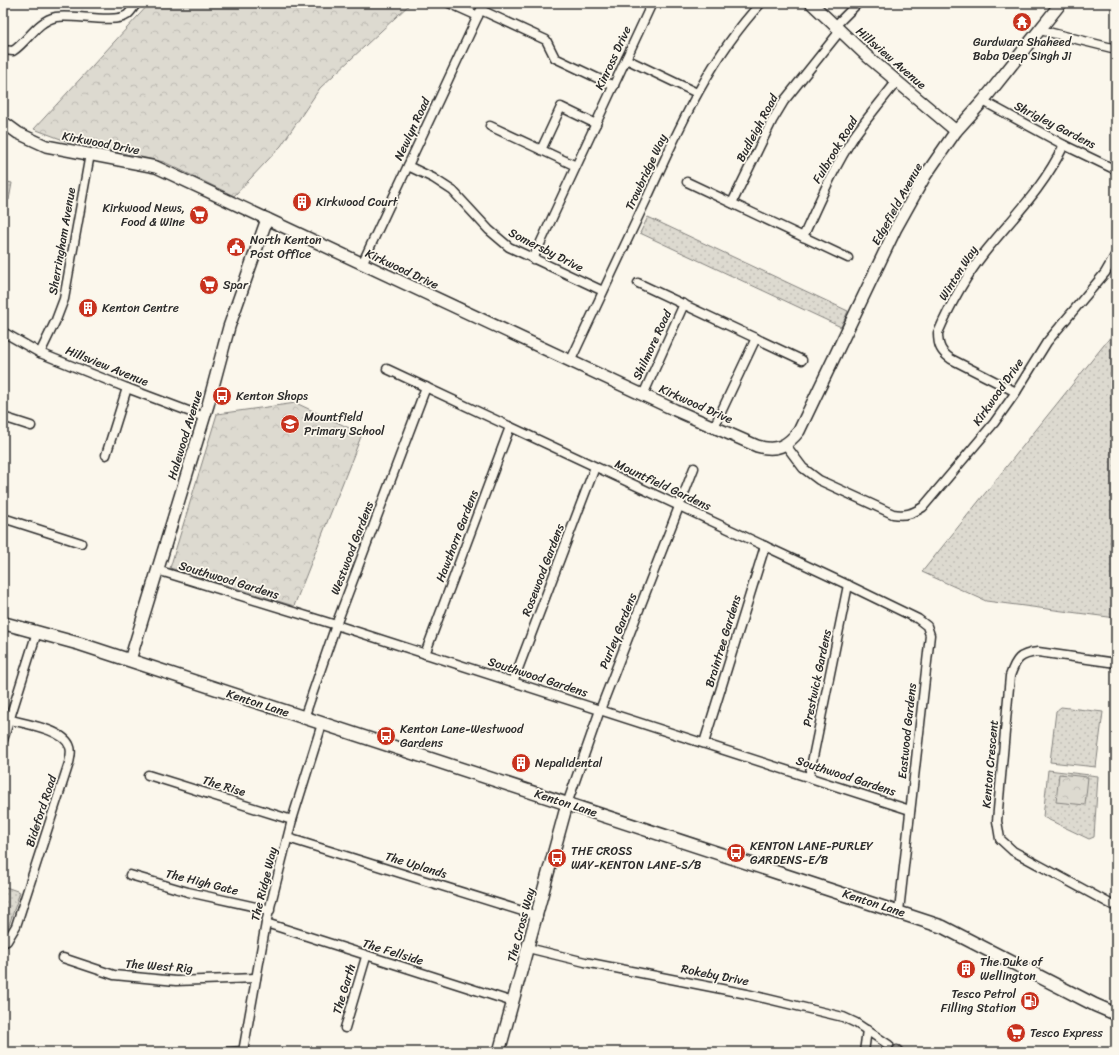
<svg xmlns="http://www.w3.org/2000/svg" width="1119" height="1055" font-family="Sriracha,sans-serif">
	<defs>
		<pattern id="grass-dots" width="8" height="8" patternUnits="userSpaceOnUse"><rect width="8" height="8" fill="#dddad0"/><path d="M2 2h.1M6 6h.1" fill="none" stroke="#bebbb3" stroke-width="1.8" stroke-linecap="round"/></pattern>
		<pattern id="park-crowns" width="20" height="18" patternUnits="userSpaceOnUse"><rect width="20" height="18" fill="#dddad0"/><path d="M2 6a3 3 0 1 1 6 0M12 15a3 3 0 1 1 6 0" fill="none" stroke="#bebbb3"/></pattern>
	</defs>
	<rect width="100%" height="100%" fill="#fbf7ec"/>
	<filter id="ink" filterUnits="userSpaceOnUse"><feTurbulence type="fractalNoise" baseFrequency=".025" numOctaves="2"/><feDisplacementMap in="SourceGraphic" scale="8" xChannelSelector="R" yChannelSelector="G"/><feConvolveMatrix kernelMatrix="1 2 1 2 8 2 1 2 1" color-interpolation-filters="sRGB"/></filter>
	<g filter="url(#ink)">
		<!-- grass -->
		<g fill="url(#grass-dots)" stroke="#84827e">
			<path d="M3,181L12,183L9,200L3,199Z"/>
			<path d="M648,217L848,311L841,327L640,233Z"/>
			<path d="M1116,330V618L986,601L922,572Z"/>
			<path d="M1061,707L1103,712L1096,767L1050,762L1056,711Z"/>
			<path d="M1048,770L1098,776L1094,837L1089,839L1043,817Z"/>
			<path d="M3,886L20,892L8,928L3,932Z"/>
		</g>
		<!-- park -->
		<g fill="url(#park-crowns)" stroke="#84827e">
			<path d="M150,3H411L320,88L281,146L234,196L164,162L66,141L34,129Z"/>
			<path d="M296,403L362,434L294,606L170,568L217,414Z"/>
			<path d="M1059,774L1088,777L1085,805L1056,802Z"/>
		</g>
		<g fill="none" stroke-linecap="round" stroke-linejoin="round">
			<defs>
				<g id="street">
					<path d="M449,3L478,16"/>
					<path d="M481,10L546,40L555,58L614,86"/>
					<path d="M835,26L858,3"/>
					<path d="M1040,30L1116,49"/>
					<path d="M3,50L13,51C28,41 37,21 56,17C73,14 114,24 127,15C131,12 134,6 137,3"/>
					<path d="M626,59L697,93"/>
					<path d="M983,101L1064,145L1116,170"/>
					<path d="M490,126L576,166"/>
					<path d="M541,150L561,107L596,124"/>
					<path d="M408,166L433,178L453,191L489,230L509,247L603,291"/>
					<path d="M687,182L848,258"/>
					<path d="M732,203L772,121L784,101L840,31"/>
					<path d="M803,237C819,202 834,167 855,135C868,117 883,99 897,81"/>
					<path d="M533,259L652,3"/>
					<path d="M362,264L484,3"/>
					<path d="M638,283L802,360"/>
					<path d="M3,332L40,353L127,388L204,417"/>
					<path d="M40,353L56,320L64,299L90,154"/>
					<path d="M570,362C596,306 622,251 648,196C679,128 709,59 761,3"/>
					<path d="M387,369L848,585L918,619L927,626L930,635L899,911"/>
					<path d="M1016,392L951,359C941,352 938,346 938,333C950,305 966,276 985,252C1015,215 1042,190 1064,145"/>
					<path d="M643,395L684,304"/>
					<path d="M3,417L31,426"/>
					<path d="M714,427L756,338"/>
					<path d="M785,444L803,468L819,480L893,514C905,516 912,514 923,507L994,423L1016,392L1047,342L1105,273L1116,254"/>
					<path d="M106,455L127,388"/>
					<path d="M3,518L81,543"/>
					<path d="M157,570L336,625L910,810"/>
					<path d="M425,654L510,427"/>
					<path d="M1116,663L1038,652C1019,654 1016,659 1010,676L997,821L1000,839L1013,851L1116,907"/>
					<path d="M513,682L595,467"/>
					<path d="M304,718L336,625L426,387"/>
					<path d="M3,740L37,632"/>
					<path d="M704,743L765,546"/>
					<path d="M148,775L292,820"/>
					<path d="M809,777L848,585"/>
					<path d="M567,804L600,710L694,468"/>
					<path d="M288,838L538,916"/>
					<path d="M130,875L188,892L270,910"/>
					<path d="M266,923L513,1002"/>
					<path d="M3,943L7,941L16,926L69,763C70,758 72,752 70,747C65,730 27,724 11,720"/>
					<path d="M528,948L585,962L747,994L843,1017L856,1023L889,1045"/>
					<path d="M63,958L114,975L176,981L256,978"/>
					<path d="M345,1028L366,957"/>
					<path d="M897,1050L899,1052"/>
					<path d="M227,1052L243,1051"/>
					<path d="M243,1052L266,923L292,820L322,724"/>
					<path d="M864,1052L867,1030"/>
				</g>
				<g id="secondary">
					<path d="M811,3L868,57L956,131"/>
					<path d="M3,122L18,133L46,146L156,167L675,410L757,446C776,452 787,446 799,431L896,228L925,176L956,131L983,101L1061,3"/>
					<path d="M130,660L208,405L229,327L267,219"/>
					<path d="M499,1052L567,804"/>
				</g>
				<path id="primary" d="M3,623L80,644L943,927L1095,1005L1116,1014"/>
			</defs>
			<!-- street casing -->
			<use href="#street" stroke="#2b2b2b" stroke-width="11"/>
			<!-- secondary casing -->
			<use href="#secondary" stroke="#2b2b2b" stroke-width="14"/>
			<!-- primary casing -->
			<use href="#primary" stroke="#2b2b2b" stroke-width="15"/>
			<!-- street -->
			<use href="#street" stroke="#fbf7ec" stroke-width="8"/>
			<!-- secondary -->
			<use href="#secondary" stroke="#fbf7ec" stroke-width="11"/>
			<!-- primary -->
			<use href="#primary" stroke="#fbf7ec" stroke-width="12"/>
		</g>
	</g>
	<!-- icons -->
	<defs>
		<symbol id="temple-disc" viewBox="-11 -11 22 22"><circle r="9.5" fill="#c8321e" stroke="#fbf7ec"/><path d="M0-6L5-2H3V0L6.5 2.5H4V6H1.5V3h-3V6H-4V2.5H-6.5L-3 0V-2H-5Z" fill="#fff"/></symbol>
		<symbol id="building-disc" viewBox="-11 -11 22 22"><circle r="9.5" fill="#c8321e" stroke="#fbf7ec"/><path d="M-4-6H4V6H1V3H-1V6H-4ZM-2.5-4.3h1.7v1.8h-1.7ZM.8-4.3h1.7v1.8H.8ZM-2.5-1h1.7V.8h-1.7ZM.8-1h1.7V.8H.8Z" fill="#fff"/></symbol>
		<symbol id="supermarket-disc" viewBox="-11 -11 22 22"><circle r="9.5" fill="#c8321e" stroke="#fbf7ec"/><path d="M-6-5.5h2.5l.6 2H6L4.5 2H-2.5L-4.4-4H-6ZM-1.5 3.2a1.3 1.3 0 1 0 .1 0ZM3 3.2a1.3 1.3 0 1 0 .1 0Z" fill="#fff"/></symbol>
		<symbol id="civic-disc" viewBox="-11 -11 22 22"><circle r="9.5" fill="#c8321e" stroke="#fbf7ec"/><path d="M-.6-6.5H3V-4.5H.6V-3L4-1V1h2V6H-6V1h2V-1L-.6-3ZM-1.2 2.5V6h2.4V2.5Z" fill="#fff"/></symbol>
		<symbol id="bus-disc" viewBox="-11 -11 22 22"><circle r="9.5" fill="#c8321e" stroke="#fbf7ec"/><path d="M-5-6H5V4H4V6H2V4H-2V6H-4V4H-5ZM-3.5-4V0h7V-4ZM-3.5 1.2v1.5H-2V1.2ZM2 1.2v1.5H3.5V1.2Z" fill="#fff"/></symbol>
		<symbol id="school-disc" viewBox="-11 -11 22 22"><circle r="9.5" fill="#c8321e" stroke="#fbf7ec"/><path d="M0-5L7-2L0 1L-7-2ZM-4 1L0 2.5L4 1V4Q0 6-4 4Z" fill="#fff"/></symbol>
		<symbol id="fuel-disc" viewBox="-11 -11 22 22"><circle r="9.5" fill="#c8321e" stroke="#fbf7ec"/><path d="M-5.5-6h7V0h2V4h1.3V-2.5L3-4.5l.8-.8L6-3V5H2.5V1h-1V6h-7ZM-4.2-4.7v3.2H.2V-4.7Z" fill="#fff"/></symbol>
	</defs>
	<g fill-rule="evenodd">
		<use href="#temple-disc" x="1011" y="11" width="22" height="22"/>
		<use href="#building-disc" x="291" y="191" width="22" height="22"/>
		<use href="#supermarket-disc" x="188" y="204" width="22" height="22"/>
		<use href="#civic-disc" x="225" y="236" width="22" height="22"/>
		<use href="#supermarket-disc" x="198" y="274" width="22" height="22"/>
		<use href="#building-disc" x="77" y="297" width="22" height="22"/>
		<use href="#bus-disc" x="211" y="385" width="22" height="22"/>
		<use href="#school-disc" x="279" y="413" width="22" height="22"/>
		<use href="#bus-disc" x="375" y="725" width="22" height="22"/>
		<use href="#building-disc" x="510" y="752" width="22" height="22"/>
		<use href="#bus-disc" x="725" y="842" width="22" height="22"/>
		<use href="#bus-disc" x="546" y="847" width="22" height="22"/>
		<use href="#building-disc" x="955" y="958" width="22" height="22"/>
		<use href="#fuel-disc" x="1019" y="990" width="22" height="22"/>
		<use href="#supermarket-disc" x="1005" y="1022" width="22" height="22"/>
	</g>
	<g text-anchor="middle" stroke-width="3.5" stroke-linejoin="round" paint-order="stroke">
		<!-- poi labels -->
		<g font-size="12" fill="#2b2b2b" stroke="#fbf7ec" text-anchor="start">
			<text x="1022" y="46" text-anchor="middle">Gurdwara Shaheed<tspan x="1022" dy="14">Baba Deep Singh Ji</tspan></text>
			<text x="316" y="206">Kirkwood Court</text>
			<text x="185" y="212" text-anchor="end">Kirkwood News,<tspan x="185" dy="14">Food &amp; Wine</tspan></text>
			<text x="250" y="244">North Kenton<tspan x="250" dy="14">Post Office</tspan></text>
			<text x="223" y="289">Spar</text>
			<text x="102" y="312">Kenton Centre</text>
			<text x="236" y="400">Kenton Shops</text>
			<text x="304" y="421">Mountfield<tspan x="304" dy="14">Primary School</tspan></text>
			<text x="400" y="733">Kenton Lane-Westwood<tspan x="400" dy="14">Gardens</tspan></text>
			<text x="535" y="767">Nepalidental</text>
			<text x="750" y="850">KENTON LANE-PURLEY<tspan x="750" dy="14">GARDENS-E/B</tspan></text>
			<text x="571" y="855">THE CROSS<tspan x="571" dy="14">WAY-KENTON LANE-S/B</tspan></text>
			<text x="980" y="966">The Duke of<tspan x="980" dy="14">Wellington</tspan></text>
			<text x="1016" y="998" text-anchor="end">Tesco Petrol<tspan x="1016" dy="14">Filling Station</tspan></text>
			<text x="1030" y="1037">Tesco Express</text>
		</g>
		<!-- street labels -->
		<g font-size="12" fill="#2b2b2b" stroke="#fbf7ec">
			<text transform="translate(613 58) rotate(-65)" y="4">Kinross Drive</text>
			<text transform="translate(891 58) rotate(41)" y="4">Hillsview Avenue</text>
			<text transform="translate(1055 125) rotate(27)" y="4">Shrigley Gardens</text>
			<text transform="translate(757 128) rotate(-62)" y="4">Budleigh Road</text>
			<text transform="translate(412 129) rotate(-65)" y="4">Newlyn Road</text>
			<text transform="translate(101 143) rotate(11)" y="4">Kirkwood Drive</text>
			<text transform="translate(835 150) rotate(-59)" y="4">Fulbrook Road</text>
			<text transform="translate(646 172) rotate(-65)" y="4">Trowbridge Way</text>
			<text transform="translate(897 204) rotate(-61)" y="4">Edgefield Avenue</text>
			<text transform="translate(62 241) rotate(-80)" y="4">Sherringham Avenue</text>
			<text transform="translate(546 250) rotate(27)" y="4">Somersby Drive</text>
			<text transform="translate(402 269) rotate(25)" y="4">Kirkwood Drive</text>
			<text transform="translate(958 273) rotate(-58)" y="4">Winton Way</text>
			<text transform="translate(652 345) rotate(-65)" y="4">Shilmore Road</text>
			<text transform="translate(107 366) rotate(22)" y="4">Hillsview Avenue</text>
			<text transform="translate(998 392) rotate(-55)" y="4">Kirkwood Drive</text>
			<text transform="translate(696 404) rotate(24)" y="4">Kirkwood Drive</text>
			<text transform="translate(185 435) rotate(-73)" y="4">Halewood Avenue</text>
			<text transform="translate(663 485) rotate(25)" y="4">Mountfield Gardens</text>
			<text transform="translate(457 536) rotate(-69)" y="4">Hawthorn Gardens</text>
			<text transform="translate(352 548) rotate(-69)" y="4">Westwood Gardens</text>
			<text transform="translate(543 570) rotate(-69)" y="4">Rosewood Gardens</text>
			<text transform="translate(229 580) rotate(17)" y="4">Southwood Gardens</text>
			<text transform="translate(618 631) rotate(-68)" y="4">Purley Gardens</text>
			<text transform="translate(723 641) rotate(-73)" y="4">Braintree Gardens</text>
			<text transform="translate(538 677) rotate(18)" y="4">Southwood Gardens</text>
			<text transform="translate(817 678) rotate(-78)" y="4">Prestwick Gardens</text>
			<text transform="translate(258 703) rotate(18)" y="4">Kenton Lane</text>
			<text transform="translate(907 731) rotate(-84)" y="4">Eastwood Gardens</text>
			<text transform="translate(990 764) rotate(-85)" y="4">Kenton Crescent</text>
			<text transform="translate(846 776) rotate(18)" y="4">Southwood Gardens</text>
			<text transform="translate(224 786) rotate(17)" y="4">The Rise</text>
			<text transform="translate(566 803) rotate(18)" y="4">Kenton Lane</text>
			<text transform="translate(41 811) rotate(-72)" y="4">Bideford Road</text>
			<text transform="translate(416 865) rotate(17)" y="4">The Uplands</text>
			<text transform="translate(202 882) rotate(14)" y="4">The High Gate</text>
			<text transform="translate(264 884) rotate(-76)" y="4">The Ridge Way</text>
			<text transform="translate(874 903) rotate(18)" y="4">Kenton Lane</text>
			<text transform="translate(521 925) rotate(-75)" y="4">The Cross Way</text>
			<text transform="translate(393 952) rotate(17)" y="4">The Fellside</text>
			<text transform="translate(159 966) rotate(4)" y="4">The West Rig</text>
			<text transform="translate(715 975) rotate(11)" y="4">Rokeby Drive</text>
			<text transform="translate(344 989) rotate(-73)" y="4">The Garth</text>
		</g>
	</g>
	<!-- margin -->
	<rect width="1119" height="1055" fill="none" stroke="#fbf7ec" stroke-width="16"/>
	<rect x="8" y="8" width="1103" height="1039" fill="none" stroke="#2b2b2b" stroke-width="1.5" filter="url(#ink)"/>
</svg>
